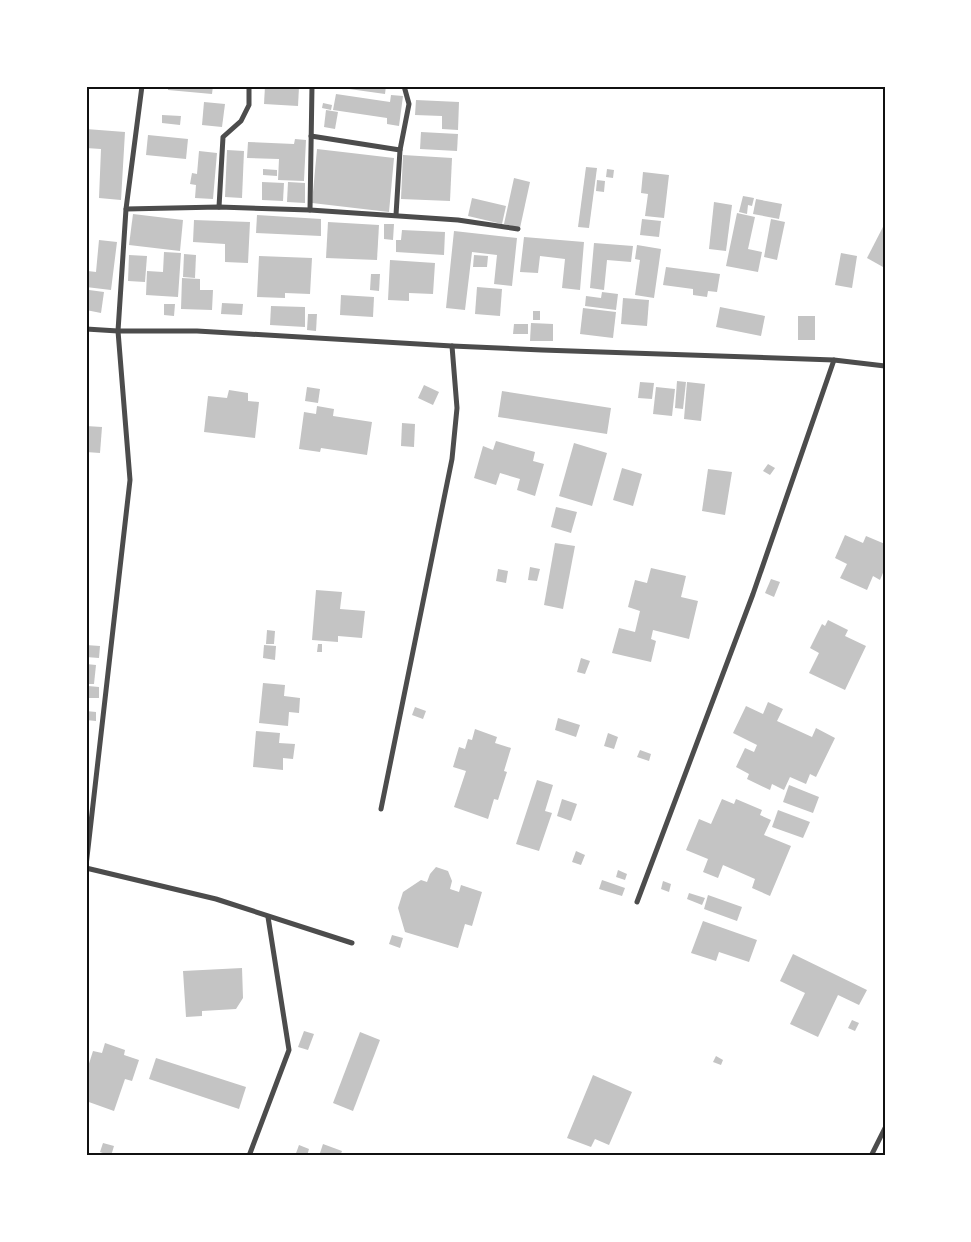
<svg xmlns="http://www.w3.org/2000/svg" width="971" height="1242" font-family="'IBM Plex Sans',sans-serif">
	<rect width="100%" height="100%" fill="#fff"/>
	<!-- building -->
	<g fill="#c4c4c4">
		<path d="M168,86H213L212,94L168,90Z"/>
		<path d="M265,86L299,87L298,106L264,104Z"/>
		<path d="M335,86H386L385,94L335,87Z"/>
		<path d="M336,94L390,102L391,95L403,96L399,126L387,124V118L333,110Z"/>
		<path d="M416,100L459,102L458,130L442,129V116L415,115Z"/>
		<path d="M204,102L225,104L222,127L202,125Z"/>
		<path d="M323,103L332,105L331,110L322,108Z"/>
		<path d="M326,110L338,112L335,129L324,127Z"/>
		<path d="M162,115L181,116L180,125L162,123Z"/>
		<path d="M86,129L125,132L121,200L99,198L101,149L86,148Z"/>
		<path d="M421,132L458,134L457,151L420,149Z"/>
		<path d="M148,135L188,139L186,159L146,155Z"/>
		<path d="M295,139L306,140L304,181L278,180L279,159L247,158L248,142L294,144Z"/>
		<path d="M317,149L394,158L389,212L312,203Z"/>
		<path d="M227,150L244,151L242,198L225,197Z"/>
		<path d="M199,151L217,153L213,199L195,198L196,185L190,184L192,173L197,174Z"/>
		<path d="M403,155L452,158L450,201L401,199Z"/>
		<path d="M586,167L597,168L589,228L578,227Z"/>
		<path d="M263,169L277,170V176L263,175Z"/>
		<path d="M607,169L614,170L613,178L606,177Z"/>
		<path d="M643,172L669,175L664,218L645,216L648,194L641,193Z"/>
		<path d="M514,178L530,182L520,228L504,224Z"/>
		<path d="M597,180L605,181L604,192L596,191Z"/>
		<path d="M262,182L284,183L283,201L262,200Z"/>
		<path d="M288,182L305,183V203L287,202Z"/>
		<path d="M743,196L754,198L752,206L748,205L747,214L739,212Z"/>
		<path d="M472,198L506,206L502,224L468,216Z"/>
		<path d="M756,199L782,204L779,219L753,214Z"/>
		<path d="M714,202L732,205L726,251L709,249Z"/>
		<path d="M737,213L755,217L748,249L762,252L758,272L726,266Z"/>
		<path d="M133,214L183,220L180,251L129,245Z"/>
		<path d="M257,215L321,219V236L256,233Z"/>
		<path d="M642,219L661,221L659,237L640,235Z"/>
		<path d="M771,219L785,222L777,260L764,257Z"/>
		<path d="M194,220L250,222L248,263L225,262V244L193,242Z"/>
		<path d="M328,222L379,225L377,260L326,258Z"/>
		<path d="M885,223V264L883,267L867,258Z"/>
		<path d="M384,224H394L393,240L384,239Z"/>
		<path d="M402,230L445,232L444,255L396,252V240H401Z"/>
		<path d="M454,231L517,238L512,286L494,284L497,255L472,252L465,310L446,308Z"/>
		<path d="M524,237L584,242L580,290L562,288L565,259L540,256L538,273L520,272Z"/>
		<path d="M99,240L117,242L111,290L86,287L88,271L96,272Z"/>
		<path d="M594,243L633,246L631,262L607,260L604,290L590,288Z"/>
		<path d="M637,245L661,249L654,298L635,295L640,260L635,259Z"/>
		<path d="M164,252L181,253L178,297L146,295L147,271L163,272Z"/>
		<path d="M841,253L857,256L852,288L835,285Z"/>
		<path d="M184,254L196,255L195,278L183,277Z"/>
		<path d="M129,255L147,256L145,282L128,281Z"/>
		<path d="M474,255L488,256L487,267H473Z"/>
		<path d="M259,256L312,258L310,294L285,293V298L257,297Z"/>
		<path d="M390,260L435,263L433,294L409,293V301L388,300Z"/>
		<path d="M666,267L720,274L717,292L708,291L707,297L693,295V289L663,285Z"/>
		<path d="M371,274H380L379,291L370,290Z"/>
		<path d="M182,278L200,279V290H213L212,310L181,309Z"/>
		<path d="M477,287L502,289L500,316L475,314Z"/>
		<path d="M89,290L104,292L101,313L86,310Z"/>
		<path d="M602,292L618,294L616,310L585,306L586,296L601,298Z"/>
		<path d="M341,295L374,297L373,317L340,315Z"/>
		<path d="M623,298L649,300L647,326L621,324Z"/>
		<path d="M222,303L243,304L242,315L221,314Z"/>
		<path d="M164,304H175L174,316L164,315Z"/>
		<path d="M271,306L305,307V327L270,325Z"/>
		<path d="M720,307L765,316L761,336L716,327Z"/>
		<path d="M583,308L616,312L613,338L580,334Z"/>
		<rect x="533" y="311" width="7" height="9"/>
		<path d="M308,314H317L316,331L307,330Z"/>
		<rect x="798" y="316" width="17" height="24"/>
		<path d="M531,323L553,324V341H530Z"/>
		<path d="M514,324H528V334H513Z"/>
		<path d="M677,381L686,382L683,409L675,408Z"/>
		<path d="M640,382L654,383L652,399L638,398Z"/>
		<path d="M687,382L705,384L701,421L684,419Z"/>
		<path d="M424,385L439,392L433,405L418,398Z"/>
		<path d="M307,387L320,389L318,403L305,401Z"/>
		<path d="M656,387L675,389L672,416L653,414Z"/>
		<path d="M229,390L248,393V401L259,402L255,438L204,432L208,396L227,398Z"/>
		<path d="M502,391L611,408L607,434L498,417Z"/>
		<path d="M317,406L334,409L333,416L372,422L367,455L321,448L320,452L299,449L304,412L316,414Z"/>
		<path d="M402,423L415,424L414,447L401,446Z"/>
		<path d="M86,426L102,427L100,453L86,452Z"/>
		<path d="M496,441L535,452L533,461L544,464L535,496L517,490L520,479L500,473L496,485L474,478L483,446L493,450Z"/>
		<path d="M574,443L607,453L592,506L559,496Z"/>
		<path d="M768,464L775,468L770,475L763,471Z"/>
		<path d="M622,468L642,474L633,506L613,500Z"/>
		<path d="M708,469L732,472L725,515L702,511Z"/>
		<path d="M556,507L577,512L571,533L551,527Z"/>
		<path d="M845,535L863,543L866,536L885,544V568L880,580L873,576L867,590L840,578L847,564L835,558Z"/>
		<path d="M555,543L575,546L563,609L544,605Z"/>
		<path d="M530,567L540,569L537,581L528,580Z"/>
		<path d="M651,568L686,576L681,597L698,601L689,639L653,630L651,639L656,641L651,662L612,653L619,628L635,632L640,611L628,607L635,580L647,583Z"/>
		<path d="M498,569L508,571L506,583L496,581Z"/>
		<path d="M771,579L780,582L774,597L765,593Z"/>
		<path d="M316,590L342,592L340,609L365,611L362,638L338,636V642L312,640Z"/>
		<path d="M828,620L848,630L845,636L866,646L845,690L809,673L819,653L810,648L822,624L825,626Z"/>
		<path d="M267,630L275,631L274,644H266Z"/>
		<path d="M318,644H322V652H317Z"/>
		<path d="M86,645L100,646L99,658L86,657Z"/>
		<path d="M264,645L276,646L275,660L263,658Z"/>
		<path d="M581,658L590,661L585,674L577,672Z"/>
		<path d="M86,664L96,665L94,684H86Z"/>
		<path d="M263,683L285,685L284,696L300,698L299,713L289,712L288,726L259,723Z"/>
		<path d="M88,686L99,687V698H87Z"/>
		<path d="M768,702L783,709L777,721L812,737L816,728L835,738L816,777L810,774L806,784L790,777L784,790L772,784L770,790L747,779L749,774L736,767L745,748L754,752L757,745L733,733L746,706L763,714Z"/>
		<path d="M415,707L426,711L423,719L412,715Z"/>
		<path d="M86,711L96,712V721L86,720Z"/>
		<path d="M558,718L580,725L576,737L555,730Z"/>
		<path d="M475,729L497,737L495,743L511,748L504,771L507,772L498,800L494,799L488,819L454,807L466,771L453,767L459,747L465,749L468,739L472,740Z"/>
		<path d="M256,731L280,733L279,743L295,744L293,759L283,758V770L253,767Z"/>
		<path d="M608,733L618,737L614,749L604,746Z"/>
		<path d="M640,750L651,754L649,761L637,757Z"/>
		<path d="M537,780L553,785L545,811L552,813L539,851L516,844Z"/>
		<path d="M789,785L819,797L813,813L783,802Z"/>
		<path d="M562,799L577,804L571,821L557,816Z"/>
		<path d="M722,799L734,804L736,799L762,810L760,815L771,820L764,835L791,846L770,896L752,888L755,879L723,865L718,878L703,872L708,859L686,850L699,819L711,824Z"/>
		<path d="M778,810L810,822L803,838L772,827Z"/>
		<path d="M576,851L585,855L581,865L572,862Z"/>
		<path d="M436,867L448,871L452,881L450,889L459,892L461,885L482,892L472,926L465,924L458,948L405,932L398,908L403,892L421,880L427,882L430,874Z"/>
		<path d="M618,870L627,874L625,880L616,877Z"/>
		<path d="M602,880L625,888L622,896L599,889Z"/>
		<path d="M663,881L671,884L669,892L661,889Z"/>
		<path d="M689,893L705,898L702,905L687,899Z"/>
		<path d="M708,895L742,907L737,921L704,909Z"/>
		<path d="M703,921L757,940L749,962L719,952L716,961L691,953Z"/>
		<path d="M392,935L403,938L400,948L389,944Z"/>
		<path d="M793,954L867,990L859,1005L838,995L818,1037L790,1024L805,993L780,981Z"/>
		<path d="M242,968L243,998L236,1009L202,1011V1016L186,1017L183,971Z"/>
		<path d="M852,1020L859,1023L855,1031L848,1028Z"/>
		<path d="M304,1031L314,1034L308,1050L298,1047Z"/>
		<path d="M360,1032L380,1040L353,1111L333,1103Z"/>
		<path d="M105,1043L125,1050L124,1055L139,1060L132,1081L125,1079L114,1111L86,1101V1073L93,1051L102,1053Z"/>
		<path d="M716,1056L723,1060L721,1065L713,1062Z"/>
		<path d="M156,1058L246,1087L239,1109L149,1079Z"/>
		<path d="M593,1075L632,1092L609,1145L595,1139L591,1147L567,1138Z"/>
		<path d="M103,1143L114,1146L111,1156L100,1152Z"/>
		<path d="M323,1144L342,1151L340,1156H319Z"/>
		<path d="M299,1145L309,1149L307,1156H295Z"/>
	</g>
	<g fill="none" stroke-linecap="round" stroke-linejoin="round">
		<!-- minor -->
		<g stroke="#4c4c4c" stroke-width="5">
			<path d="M311,136L400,150"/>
			<path d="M219,207L223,137L241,121L249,105V86"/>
			<path d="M126,209L219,207L310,210L458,220L518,229"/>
			<path d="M310,210L312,86"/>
			<path d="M396,215L400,150L409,104L404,86"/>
			<path d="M86,329L118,331H197L452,346L542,350L834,360L885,366"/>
			<path d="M381,809L452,459L457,408L452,346"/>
			<path d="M86,866L130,480L118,331L126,209L142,86"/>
			<path d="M86,868L216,899L352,943"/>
			<path d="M637,902L753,594L834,360"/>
			<path d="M249,1156L289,1050L268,917"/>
			<path d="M871,1156L885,1128"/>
		</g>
	</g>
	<!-- border -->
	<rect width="971" height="1242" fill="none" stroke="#ffffff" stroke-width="175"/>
	<rect x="88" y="88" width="796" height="1066" fill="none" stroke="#111" stroke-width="2"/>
</svg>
